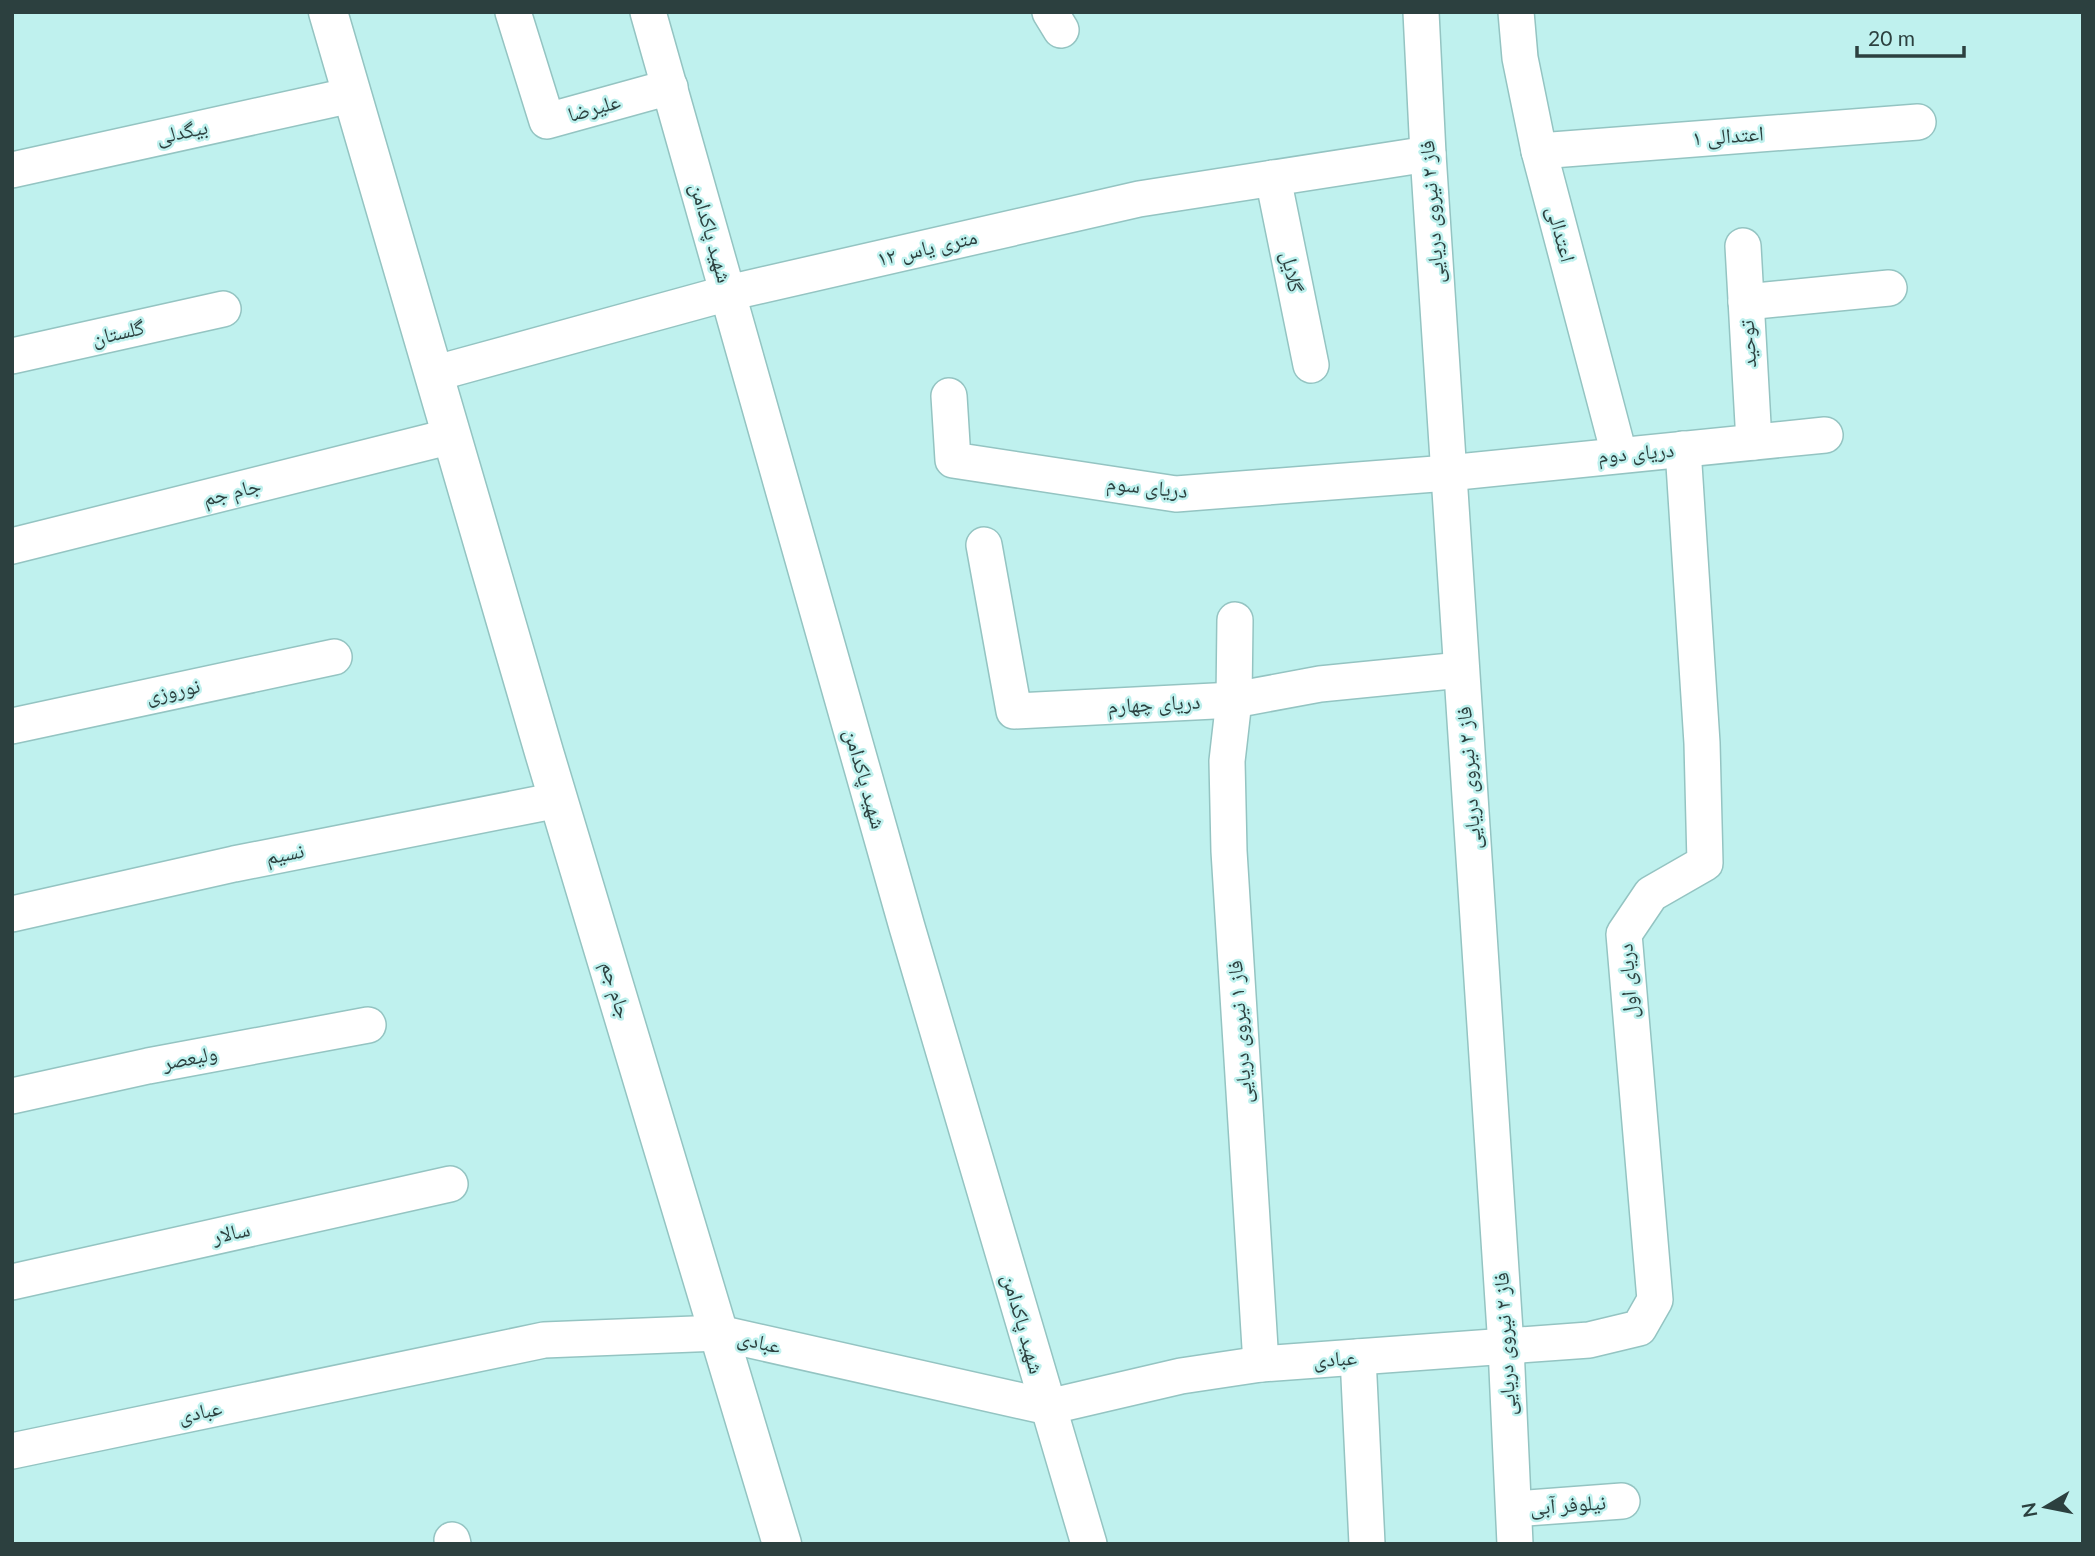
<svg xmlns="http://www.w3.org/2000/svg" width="2095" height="1556" font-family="Lato,'Noto Naskh Arabic',sans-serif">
	<rect width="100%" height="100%" fill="#bff1ee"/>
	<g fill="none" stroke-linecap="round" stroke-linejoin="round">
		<defs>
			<g id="minor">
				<path d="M513,12L547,121L670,87"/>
				<path d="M648,12L907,927L1089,1544"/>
				<path d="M1050,12L1061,30"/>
				<path d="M1421,12L1428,154L1506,1347L1515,1544"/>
				<path d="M1516,12L1520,58L1539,151L1619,454"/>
				<path d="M1539,151L1918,122"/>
				<path d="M12,170L352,95"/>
				<path d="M1273,178L1311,365"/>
				<path d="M1743,246L1754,442"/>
				<path d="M1746,302L1889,288"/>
				<path d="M12,356L223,309"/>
				<path d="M433,374L728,293L1139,199L1428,154"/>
				<path d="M949,396L953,460L1176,494L1448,473L1825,435"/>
				<path d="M984,545L1014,711L1234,700L1320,684L1461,670"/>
				<path d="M12,546L452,436"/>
				<path d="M1235,620L1234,700L1227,761L1229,851L1261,1364"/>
				<path d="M12,726L334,657"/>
				<path d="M12,914L234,864L558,800"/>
				<path d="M12,1096L148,1066L368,1025"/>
				<path d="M12,1282L450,1184"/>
				<path d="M1358,1357L1367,1544"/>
				<path d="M12,1451L544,1340L719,1333L1048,1407L1181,1376L1261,1364L1589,1340L1639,1328L1655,1300L1624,934L1651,894L1705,863L1702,743L1683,449"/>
				<path d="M1514,1509L1622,1501"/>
				<path d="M452,1540L453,1544"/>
			</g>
			<path id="tertiary" d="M328,12L544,752L782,1544"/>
		</defs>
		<!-- minor casing -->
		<use href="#minor" stroke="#94c4c2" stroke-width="38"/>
		<!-- tertiary casing -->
		<use href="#tertiary" stroke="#94c4c2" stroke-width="41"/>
		<!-- minor -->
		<use href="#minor" stroke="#fff" stroke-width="35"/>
		<!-- tertiary -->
		<use href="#tertiary" stroke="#fff" stroke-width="38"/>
	</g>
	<g text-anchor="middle" stroke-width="5" stroke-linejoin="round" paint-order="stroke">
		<!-- street labels -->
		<g font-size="21" fill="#2c403f" stroke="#bff1ee">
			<text transform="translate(594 108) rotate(-16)" y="7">علیرضا</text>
			<text transform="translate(182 132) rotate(-12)" y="7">بیگدلی</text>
			<text transform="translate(1728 136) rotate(-4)" y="7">اعتدالی ۱</text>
			<text transform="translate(1432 212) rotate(-94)" y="7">فاز ۲ نیروی دریایی</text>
			<text transform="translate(711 233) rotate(74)" y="7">شهید پاکدامن</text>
			<text transform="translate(1561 234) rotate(75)" y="7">اعتدالی</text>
			<text transform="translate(927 248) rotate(-13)" y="7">۱۲ متری یاس</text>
			<text transform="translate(1292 272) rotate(79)" y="7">گلایل</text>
			<text transform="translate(118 333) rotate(-13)" y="7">گلستان</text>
			<text transform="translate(1748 344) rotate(-93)" y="7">توحید</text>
			<text transform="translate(1636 453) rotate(-5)" y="7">دریای دوم</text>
			<text transform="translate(1147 487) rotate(6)" y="7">دریای سوم</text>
			<text transform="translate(232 492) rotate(-14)" y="7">جام جم</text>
			<text transform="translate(173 691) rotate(-12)" y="7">نوروزی</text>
			<text transform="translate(1154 704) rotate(-3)" y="7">دریای چهارم</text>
			<text transform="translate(1469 778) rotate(-94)" y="7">فاز ۲ نیروی دریایی</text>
			<text transform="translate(865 779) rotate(74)" y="7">شهید پاکدامن</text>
			<text transform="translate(285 854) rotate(-11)" y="7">نسیم</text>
			<text transform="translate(1628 981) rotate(-94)" y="7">دریای اول</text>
			<text transform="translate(616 990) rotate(73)" y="7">جام جم</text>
			<text transform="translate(1240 1032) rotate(-94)" y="7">فاز ۱ نیروی دریایی</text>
			<text transform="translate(190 1058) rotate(-11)" y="7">ولیعصر</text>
			<text transform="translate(231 1233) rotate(-13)" y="7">سالار</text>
			<text transform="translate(1023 1324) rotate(74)" y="7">شهید پاکدامن</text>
			<text transform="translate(759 1342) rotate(13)" y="7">عبادی</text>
			<text transform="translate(1505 1344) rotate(-93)" y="7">فاز ۲ نیروی دریایی</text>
			<text transform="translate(1335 1359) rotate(-4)" y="7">عبادی</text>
			<text transform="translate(200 1412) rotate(-12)" y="7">عبادی</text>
			<text transform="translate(1568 1505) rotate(-4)" y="7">نیلوفر آبی</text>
		</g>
	</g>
	<!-- border -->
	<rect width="2095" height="1556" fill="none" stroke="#2c403f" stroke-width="28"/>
	<!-- north arrow -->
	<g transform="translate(2046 1507) rotate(260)" stroke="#bff1ee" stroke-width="5" paint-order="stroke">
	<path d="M0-5L12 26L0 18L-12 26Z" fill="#2c403f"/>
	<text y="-10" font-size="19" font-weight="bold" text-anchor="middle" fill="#2c403f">N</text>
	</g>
	<!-- scale -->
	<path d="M1857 46v10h107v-10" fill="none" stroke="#2c403f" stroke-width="3.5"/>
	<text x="1868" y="46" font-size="21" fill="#2c403f" stroke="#bff1ee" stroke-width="5" paint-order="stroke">20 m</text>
</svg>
